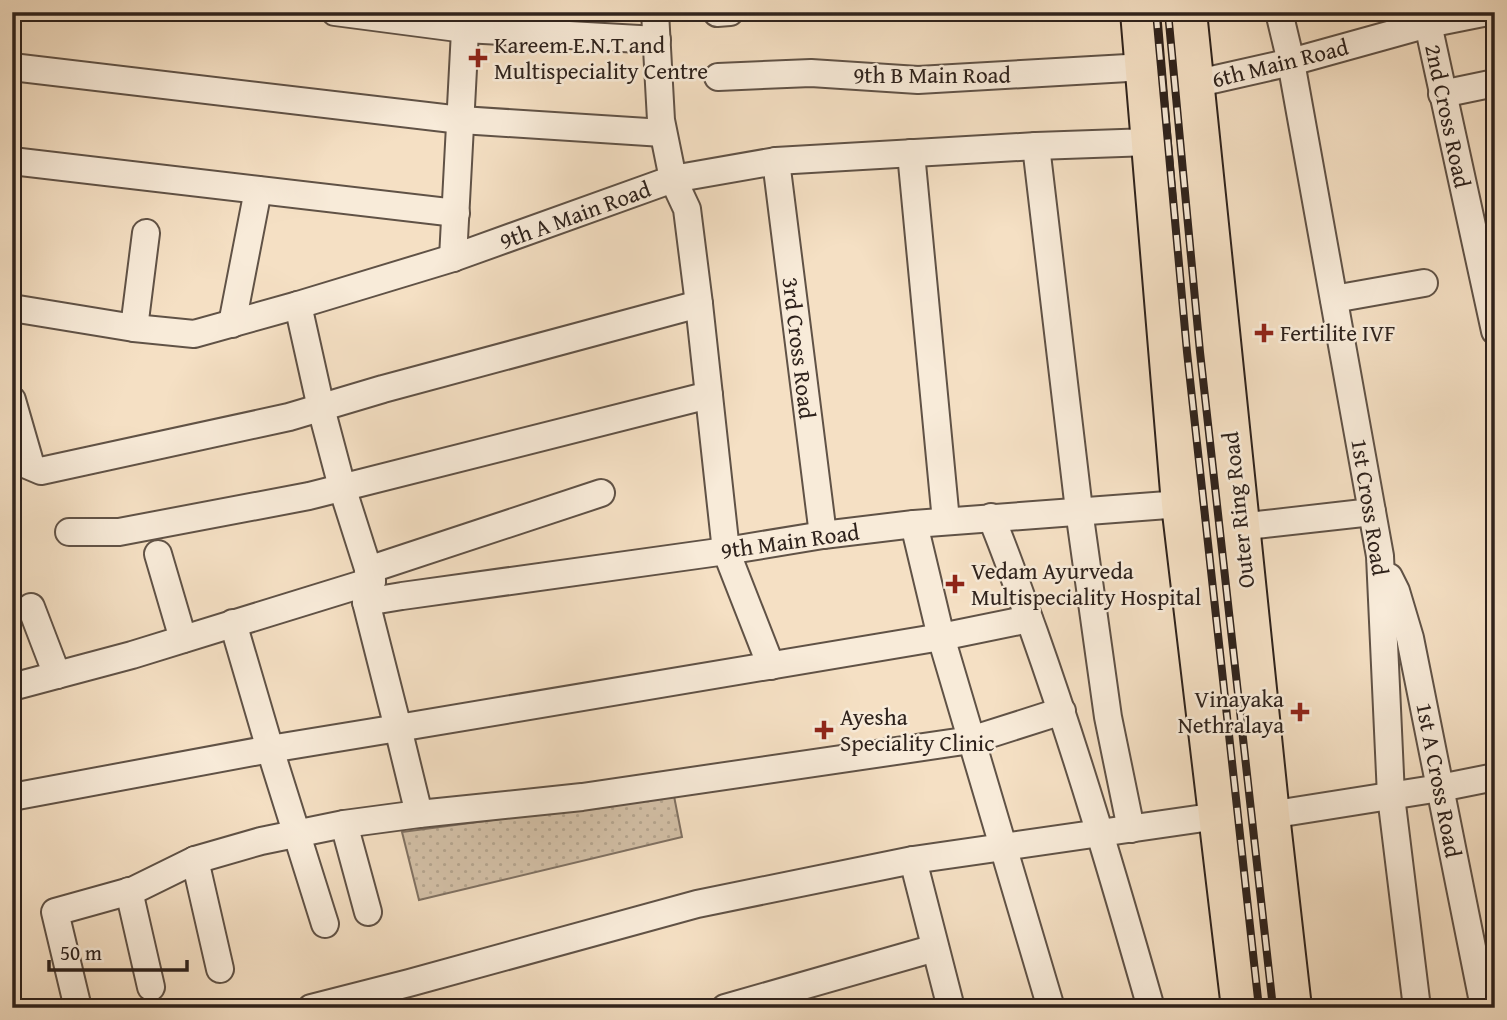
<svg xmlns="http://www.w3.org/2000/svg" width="1507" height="1020" font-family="'Gentium Book Plus',serif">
	<defs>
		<pattern id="park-dots" width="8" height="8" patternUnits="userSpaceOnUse" patternTransform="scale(1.75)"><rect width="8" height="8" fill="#d3c0a7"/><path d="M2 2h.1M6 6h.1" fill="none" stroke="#b5a58f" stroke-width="1.8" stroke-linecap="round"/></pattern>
	</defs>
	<rect width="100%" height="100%" fill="#f5e0c4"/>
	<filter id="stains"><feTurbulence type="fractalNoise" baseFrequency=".00286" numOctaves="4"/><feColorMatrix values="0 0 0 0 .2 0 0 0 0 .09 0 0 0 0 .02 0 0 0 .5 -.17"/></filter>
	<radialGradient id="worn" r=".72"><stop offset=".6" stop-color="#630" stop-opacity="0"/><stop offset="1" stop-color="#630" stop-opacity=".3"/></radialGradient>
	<!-- park -->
	<path fill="url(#park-dots)" stroke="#807162" stroke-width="2" d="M674,796L682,837L419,900L402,832Z"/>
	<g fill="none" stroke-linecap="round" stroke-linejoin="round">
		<defs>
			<g id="minor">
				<path d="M335,12L465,29L657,40"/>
				<path d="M655,12L661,120L673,179L687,209L699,304L726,551L771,666"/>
				<path d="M1279,12L1291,62L1380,556L1391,796L1417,1008"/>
				<path d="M717,13L730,12"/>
				<path d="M1428,24L1495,331"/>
				<path d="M12,67L461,120L663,133"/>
				<path d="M718,77L811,73L918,80L1145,67"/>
				<path d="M1194,84L1291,62L1428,24L1488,12"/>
				<path d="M1442,94L1495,83"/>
				<path d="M1036,146L1079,510L1108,717L1131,829"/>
				<path d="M911,153L946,521"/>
				<path d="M12,161L456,213"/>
				<path d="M776,161L823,535"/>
				<path d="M453,258L466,12"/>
				<path d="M1334,299L1424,283"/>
				<path d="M298,305L321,408L342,487L372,581L366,602L398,728L941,637L1029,619"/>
				<path d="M12,308L134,328L194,334L298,305L453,258L673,179L776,161L1036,146L1150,142"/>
				<path d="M232,324L258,190"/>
				<path d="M134,328L146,233"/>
				<path d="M12,400L31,466"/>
				<path d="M12,462L15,460L41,471L289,417L383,389L699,304"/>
				<path d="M991,517C1007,555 1020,594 1034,632C1078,756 1115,882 1151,1008"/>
				<path d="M914,524L941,637L1051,1008"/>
				<path d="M1239,527L1372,512"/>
				<path d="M69,532H119L309,496L709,395"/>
				<path d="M158,554L183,639"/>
				<path d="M368,570L601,493"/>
				<path d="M1389,577L1396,591L1410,638L1484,1007"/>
				<path d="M366,602L402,596L726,551L823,535L914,524L1181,504"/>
				<path d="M31,607L57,675"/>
				<path d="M233,623L270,749L325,924"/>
				<path d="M12,687L132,655L372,581"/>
				<path d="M12,797L270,749L398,728L419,814"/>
				<path d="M1270,815L1440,788L1495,777"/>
				<path d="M344,824L368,912"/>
				<path d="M195,860L220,969"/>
				<path d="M913,860L951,1008"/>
				<path d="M129,891L151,987"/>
				<path d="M78,1008L55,912L134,890L195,860L261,841L344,824L419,814L582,797L971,740L1062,711"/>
				<path d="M311,1008L409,983L697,904L913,860L1218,816"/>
				<path d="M725,1008L935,948"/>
			</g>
			<g id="highway">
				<path d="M1140,12L1181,504L1241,1008"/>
				<path d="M1187,12L1270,815L1292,1008"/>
			</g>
		</defs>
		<!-- minor casing -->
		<use href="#minor" stroke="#605246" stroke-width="30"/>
		<!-- highway casing -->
		<use href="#highway" stroke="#2e221c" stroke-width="42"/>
		<!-- minor -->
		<use href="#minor" stroke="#f8ebd9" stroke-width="26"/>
		<!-- highway -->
		<use href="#highway" stroke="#f5e0c4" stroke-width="38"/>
		<defs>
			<g id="rail">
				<path d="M1156,12L1187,352L1259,1008"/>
				<path d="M1168,12L1200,352L1273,1008"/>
			</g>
		</defs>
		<!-- rail casing -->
		<use href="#rail" stroke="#2e221c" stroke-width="8"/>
		<!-- rail -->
		<use href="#rail" stroke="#f8ebd9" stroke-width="5" stroke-dasharray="16" stroke-linecap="butt"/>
	</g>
	<!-- markers -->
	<g fill="#8f2418" stroke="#f8ebd9" stroke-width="2.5">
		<path d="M474.5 47.5h7v7h7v7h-7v7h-7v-7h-7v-7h7z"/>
		<path d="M1260.5 322.5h7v7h7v7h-7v7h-7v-7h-7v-7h7z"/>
		<path d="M951.5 573.5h7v7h7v7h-7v7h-7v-7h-7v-7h7z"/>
		<path d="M1296.5 701.5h7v7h7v7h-7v7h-7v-7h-7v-7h7z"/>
		<path d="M820.5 719.5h7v7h7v7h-7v7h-7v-7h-7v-7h7z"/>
	</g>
	<g text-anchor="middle" stroke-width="5" stroke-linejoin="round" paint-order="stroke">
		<!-- poi labels -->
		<g font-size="23" fill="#2e221c" stroke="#f8ebd9" text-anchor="start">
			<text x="494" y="53">Kareem E.N.T and<tspan x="494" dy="26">Multispeciality Centre</tspan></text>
			<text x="1280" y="341">Fertilite IVF</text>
			<text x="971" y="579">Vedam Ayurveda<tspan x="971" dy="26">Multispeciality Hospital</tspan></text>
			<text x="1284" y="707" text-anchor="end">Vinayaka<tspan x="1284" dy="26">Nethralaya</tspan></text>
			<text x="840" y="725">Ayesha<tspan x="840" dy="26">Speciality Clinic</tspan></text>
		</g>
		<!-- street labels -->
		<g font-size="23" fill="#2e221c" stroke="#f8ebd9">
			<text transform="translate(1280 63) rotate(-14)" y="8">6th Main Road</text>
			<text x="932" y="83">9th B Main Road</text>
			<text transform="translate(1448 116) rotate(78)" y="8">2nd Cross Road</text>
			<text transform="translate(575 215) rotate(-20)" y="8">9th A Main Road</text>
			<text transform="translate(799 348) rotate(83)" y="8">3rd Cross Road</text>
			<text transform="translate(1370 507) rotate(81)" y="8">1st Cross Road</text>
			<text transform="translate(1238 510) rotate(-96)" y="8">Outer Ring Road</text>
			<text transform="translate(790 541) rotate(-8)" y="8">9th Main Road</text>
			<text transform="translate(1439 780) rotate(79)" y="8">1st A Cross Road</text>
		</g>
	</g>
	<!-- margin -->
	<rect width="1507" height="1020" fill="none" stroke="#f5e0c4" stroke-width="42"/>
	<rect x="14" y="14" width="1479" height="992" fill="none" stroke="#2e221c" stroke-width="3.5"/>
	<rect x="21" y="21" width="1465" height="978" fill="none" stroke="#2e221c" stroke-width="2"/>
	<!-- scale -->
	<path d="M49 960v10h138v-10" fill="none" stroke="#2e221c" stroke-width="3.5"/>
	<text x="60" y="960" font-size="21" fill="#2e221c" stroke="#f8ebd9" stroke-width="5" paint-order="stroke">50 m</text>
	<rect width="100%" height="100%" filter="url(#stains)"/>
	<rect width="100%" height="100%" fill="url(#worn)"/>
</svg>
